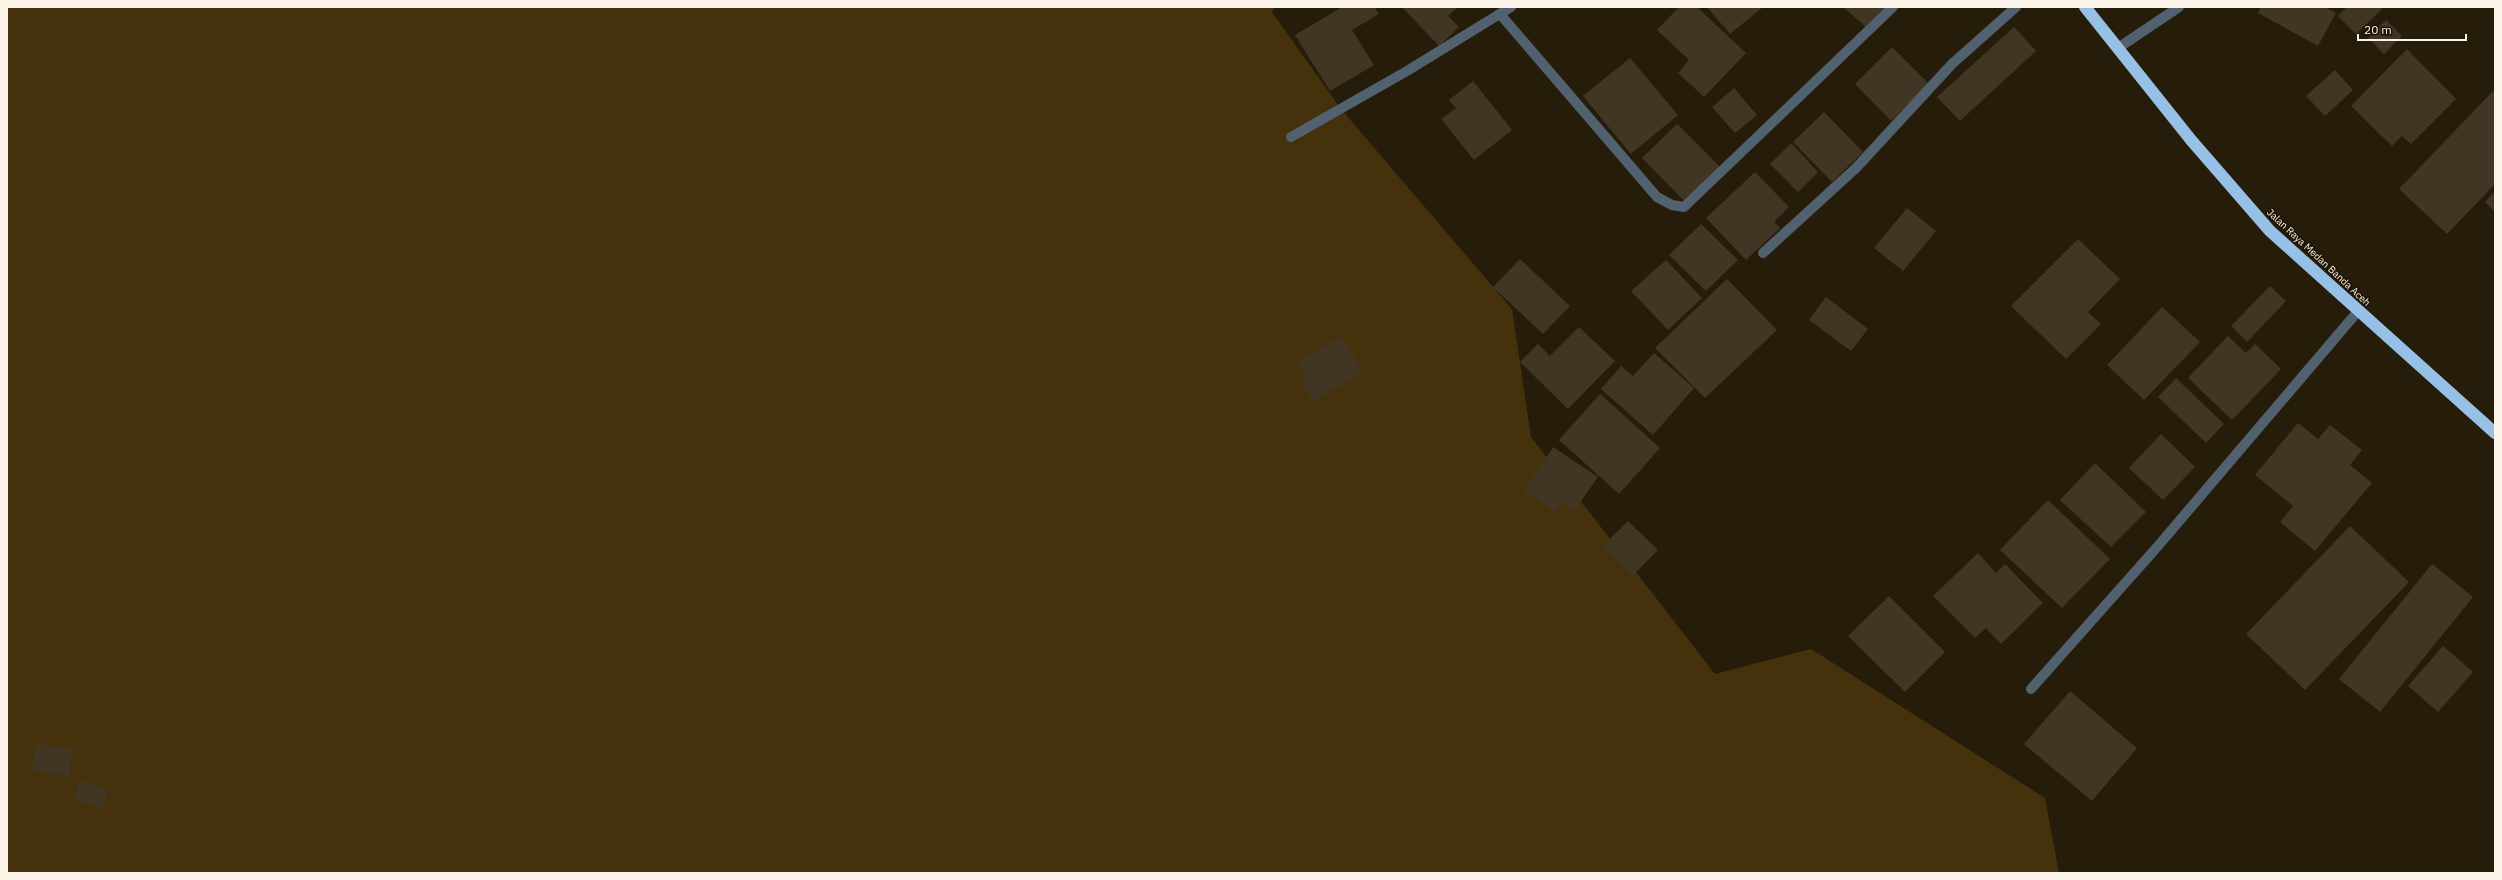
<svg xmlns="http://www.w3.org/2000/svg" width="2502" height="880" font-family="'IBM Plex Sans',sans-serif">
	<rect width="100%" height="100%" fill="#261c0a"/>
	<!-- green -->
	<path fill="#45320d" d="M7,7H1275L1272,12L1341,109L1512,309L1531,437L1715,674L1811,649L2045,798L2059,873H7Z"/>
	<!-- building -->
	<g fill="#413624">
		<path d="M1342,7H1374L1379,14L1352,30L1374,65L1330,91L1295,35Z"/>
		<path d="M1402,7H1458L1448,16L1459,27L1439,46Z"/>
		<path d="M1679,7H1697L1746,53L1704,97L1678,73L1689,60L1657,30Z"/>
		<path d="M1707,7H1763L1730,34Z"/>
		<path d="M1843,7H1888L1868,29Z"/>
		<path d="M2261,7H2325L2336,13L2318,46L2258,13Z"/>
		<path d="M2347,7H2384L2356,34L2338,16Z"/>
		<path d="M2386,20L2402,36L2384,54L2368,38Z"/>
		<path d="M2014,27L2036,51L1960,121L1937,97Z"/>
		<path d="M1892,47L1929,84L1891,121L1855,84Z"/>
		<path d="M2407,49L2456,99L2411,144L2402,136L2392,146L2351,106Z"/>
		<path d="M1630,58L1678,115L1631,154L1583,96Z"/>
		<path d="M2335,70L2353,90L2325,116L2306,96Z"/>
		<path d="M1473,81L1512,130L1474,160L1441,119L1456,108L1449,100Z"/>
		<path d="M1734,88L1757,115L1735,133L1712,107Z"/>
		<path d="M2493,91L2495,93V184L2447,234L2399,189Z"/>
		<path d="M1824,112L1863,152L1832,182L1793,142Z"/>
		<path d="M1677,124L1721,168L1686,203L1642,158Z"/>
		<path d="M1791,143L1818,172L1798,192L1770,164Z"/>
		<path d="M1755,172L1789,207L1774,222L1780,228L1746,260L1706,218Z"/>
		<path d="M2495,191V212L2485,202Z"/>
		<path d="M1907,208L1936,231L1903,271L1874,248Z"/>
		<path d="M1701,224L1738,260L1706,291L1669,255Z"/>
		<path d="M2078,239L2120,279L2088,312L2101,324L2066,359L2011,306Z"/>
		<path d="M1520,259L1570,306L1543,334L1493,287Z"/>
		<path d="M1666,260L1702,298L1668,330L1631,291Z"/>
		<path d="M1727,279L1777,330L1705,398L1655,348Z"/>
		<path d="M2270,286L2286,301L2247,342L2231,326Z"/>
		<path d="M1826,297L1868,329L1851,351L1809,320Z"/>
		<path d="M2162,307L2200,342L2144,400L2107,365Z"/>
		<path d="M1579,327L1615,361L1568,409L1520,362L1538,344L1550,356Z"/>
		<path d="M1341,336L1363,371L1314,402L1301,382L1307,378L1298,362Z"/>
		<path d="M2228,336L2246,353L2255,344L2281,369L2232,420L2188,378Z"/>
		<path d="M1654,353L1694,388L1653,435L1601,389L1621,366L1633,376Z"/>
		<path d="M2176,378L2224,424L2206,443L2158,397Z"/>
		<path d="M1600,394L1660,448L1619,494L1559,440Z"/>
		<path d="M2298,423L2318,439L2330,425L2362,450L2350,465L2372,483L2315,551L2280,522L2293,506L2255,475Z"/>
		<path d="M2161,434L2195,467L2163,500L2129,468Z"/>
		<path d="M1553,447L1598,477L1574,511L1561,503L1555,512L1524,491Z"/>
		<path d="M2095,463L2146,512L2111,547L2060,500Z"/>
		<path d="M2048,500L2110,559L2062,608L2000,550Z"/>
		<path d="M1628,521L1658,550L1633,575L1603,546Z"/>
		<path d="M2350,526L2409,582L2305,690L2246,634Z"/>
		<path d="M1978,553L1996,573L2005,564L2043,603L2001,644L1986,628L1975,638L1933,596Z"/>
		<path d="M2432,564L2473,597L2380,712L2339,679Z"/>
		<path d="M1889,596L1945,652L1905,692L1848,636Z"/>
		<path d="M2443,646L2473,672L2438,712L2408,686Z"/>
		<path d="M2070,691L2137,748L2092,801L2024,744Z"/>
		<path d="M36,743L73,749L69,776L32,770Z"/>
		<path d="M80,781L108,790L102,808L74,800Z"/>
	</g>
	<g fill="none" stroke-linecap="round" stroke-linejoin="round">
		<!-- street -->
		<g stroke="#516170" stroke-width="10">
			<path d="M1500,14L1657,197L1672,205L1684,207L1893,7"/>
			<path d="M2118,48L2179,7"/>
			<path d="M1291,137L1407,71L1511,7"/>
			<path d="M1763,253L1856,168L1952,64L2016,7"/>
			<path d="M2031,689L2158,546L2359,310"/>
		</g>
		<!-- highway -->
		<path stroke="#97c0e6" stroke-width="12" d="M2085,7L2191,140L2270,231L2495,433"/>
	</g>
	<g text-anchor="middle" stroke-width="3" stroke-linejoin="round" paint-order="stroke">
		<!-- street labels -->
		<g font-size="10" fill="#fbf3e8" stroke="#1d1303">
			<text transform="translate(2319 257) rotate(43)" y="4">Jalan Raya Medan Banda Aceh</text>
		</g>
	</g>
	<!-- border -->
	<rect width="2502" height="880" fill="none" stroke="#fbf3e8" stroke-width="16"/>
	<!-- scale -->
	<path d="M2358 34v6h108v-6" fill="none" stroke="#fbf3e8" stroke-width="2"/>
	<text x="2364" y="34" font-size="12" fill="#fbf3e8" stroke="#1d1303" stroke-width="3" paint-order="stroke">20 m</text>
</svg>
